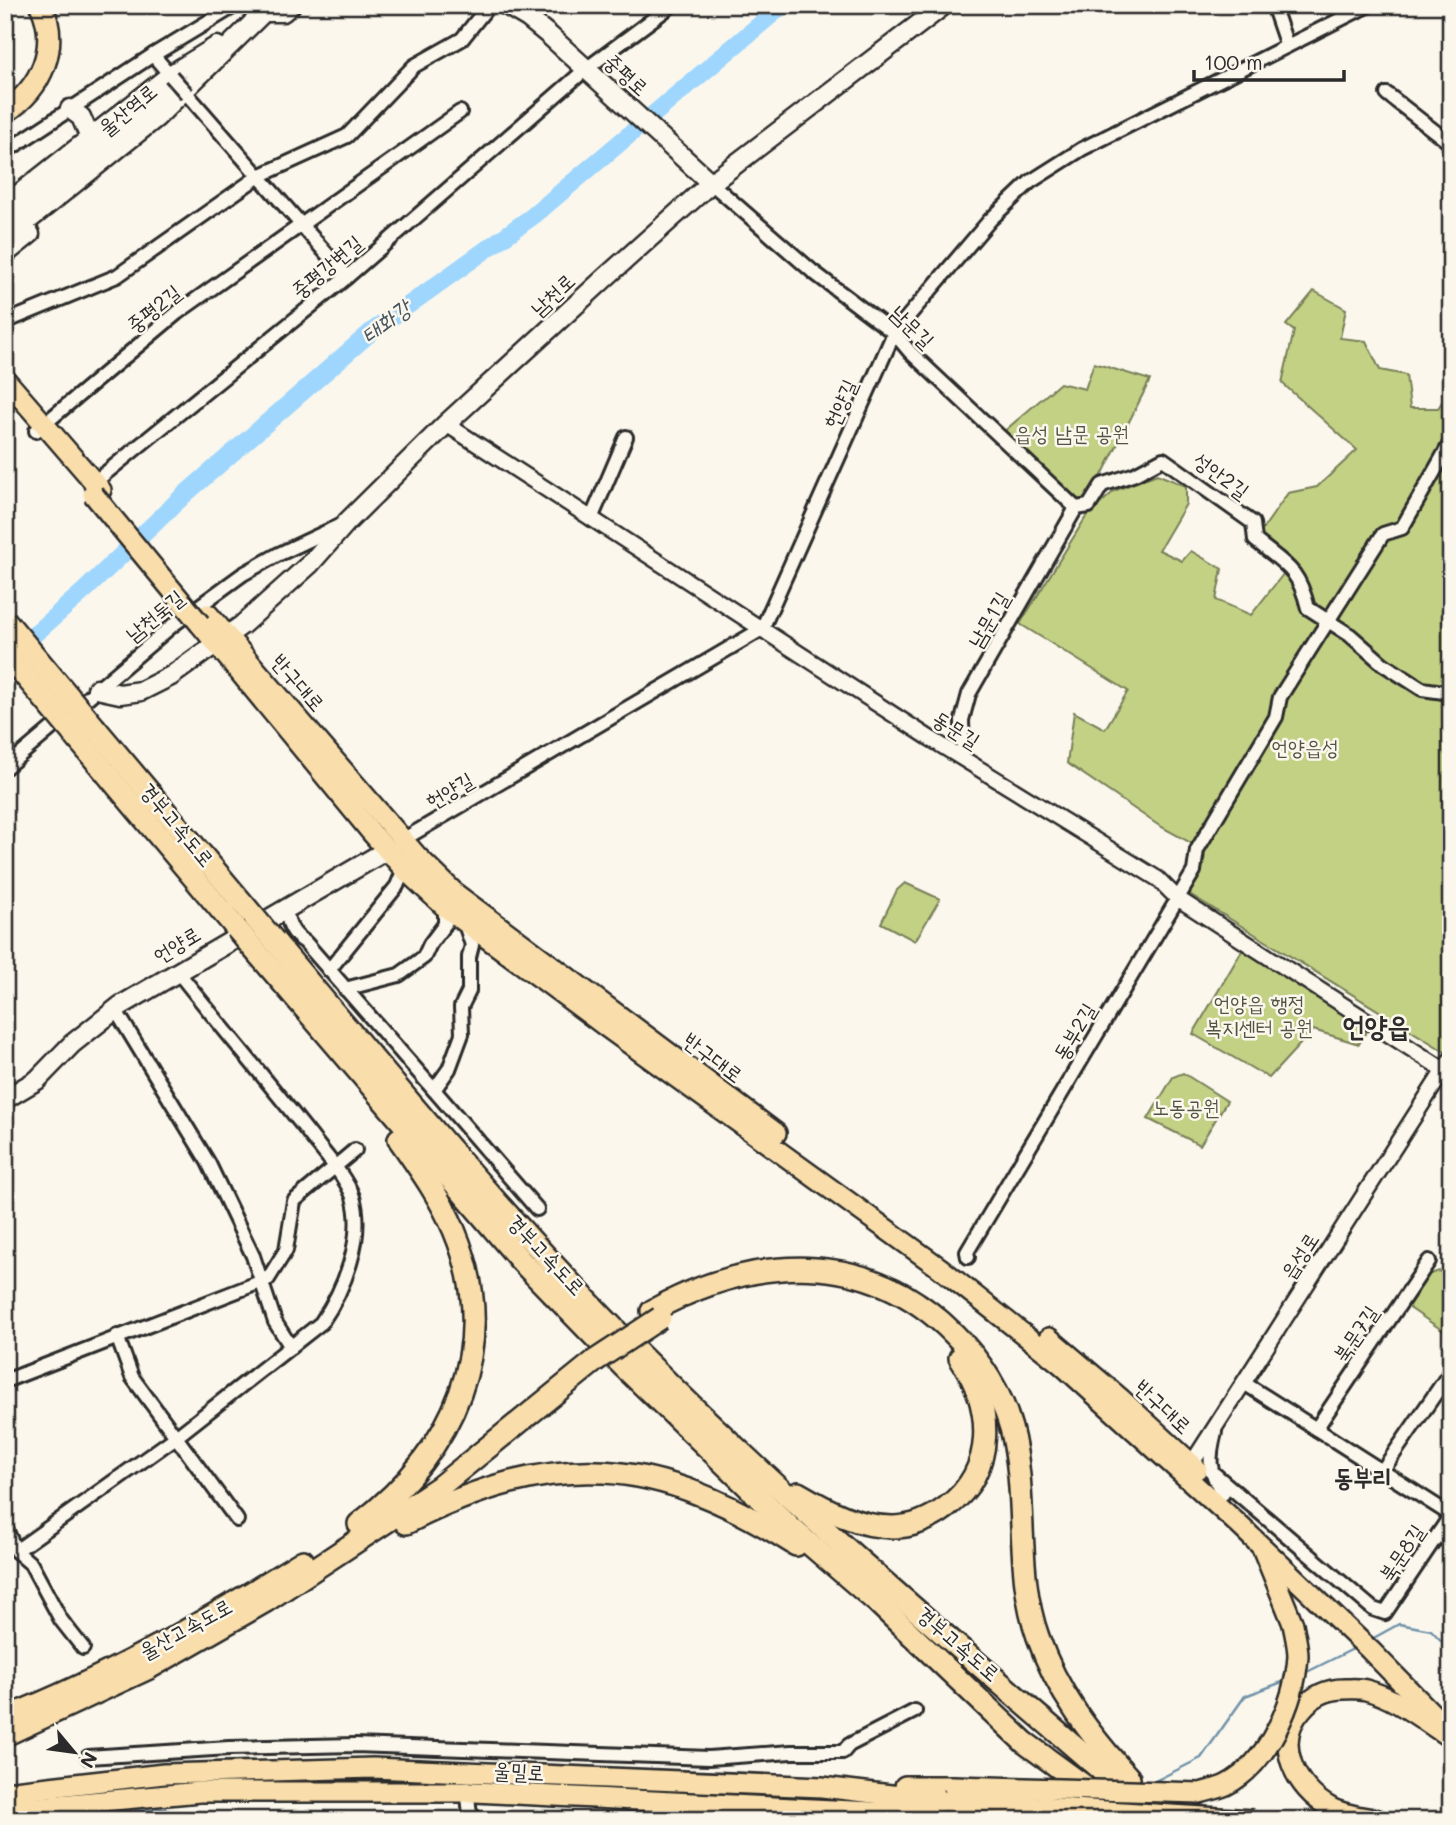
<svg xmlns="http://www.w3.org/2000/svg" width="1456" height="1825" font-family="Mali,'Poor Story',sans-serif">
	<rect width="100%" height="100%" fill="#fbf7ec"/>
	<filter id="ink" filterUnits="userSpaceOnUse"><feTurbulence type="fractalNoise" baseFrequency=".0143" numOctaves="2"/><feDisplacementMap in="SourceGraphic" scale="14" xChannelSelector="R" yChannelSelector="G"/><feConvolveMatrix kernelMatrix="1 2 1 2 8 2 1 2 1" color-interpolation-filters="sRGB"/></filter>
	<g filter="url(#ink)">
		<!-- green -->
		<g fill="#c3d185" stroke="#777e58" stroke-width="2">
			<path d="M1314,291L1346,309L1340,338L1366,341L1380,370L1406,375L1410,408H1438L1451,389V1048L1447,1053L1188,893L1205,862L1204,850L1158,825L1067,763L1074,712L1105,729L1128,691L1020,624L1086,517L1114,491L1157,474L1186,486V504L1159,550L1182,561L1191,551L1222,569L1216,600L1251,615L1284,573L1260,533L1288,493L1317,487L1357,450L1282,383L1294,331L1286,325Z"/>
			<path d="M1094,363L1150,380L1088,503H1076L1001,434L1060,383L1085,389Z"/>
			<path d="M905,883L940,899L915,941L881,923L897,890Z"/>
			<path d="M1244,947L1369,1027L1359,1044L1313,1030L1269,1078L1193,1034Z"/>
			<path d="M1183,1073L1227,1101L1200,1145L1148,1119L1173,1077Z"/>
			<path d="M1439,1271L1451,1279V1336L1408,1307L1427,1275Z"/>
		</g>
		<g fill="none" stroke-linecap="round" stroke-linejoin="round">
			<!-- stream -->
			<g stroke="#7092aa" stroke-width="2.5">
				<path d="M1370,1640L1399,1624L1431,1630L1451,1651"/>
				<path d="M1305,1673L1355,1648"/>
				<path d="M1151,1783L1201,1758L1245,1696L1285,1681"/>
				<path d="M49,1820L163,1809L200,1820"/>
				<path d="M541,1820L558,1815L592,1820"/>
			</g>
			<!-- river -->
			<path stroke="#9ed6fe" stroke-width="18" d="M15,651L84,591L183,496L371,332L533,216L783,5"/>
			<defs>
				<g id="minor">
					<path d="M243,5L255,8"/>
					<path d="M1273,5L1287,46"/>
					<path d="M153,55L171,76"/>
					<path d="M187,94L347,277"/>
					<path d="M1387,94L1451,144"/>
					<path d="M5,152L153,55L236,5"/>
					<path d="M711,183L812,271L894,333L910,352L1076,508"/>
					<path d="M5,322L117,276L259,176L347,136L414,66L462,39L489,5"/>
					<path d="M36,431L177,313L460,112"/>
					<path d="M91,485L347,277L586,69L672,5"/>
					<path d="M1076,508L1089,506L1102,485L1135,474L1163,459L1253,523L1255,540C1285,565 1298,567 1308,608L1350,635L1383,664L1422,689L1451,693"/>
					<path d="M591,519L626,437"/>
					<path d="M963,759L962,720L969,694L1076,508"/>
					<path d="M5,768L173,625L243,574L277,555L341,525"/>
					<path d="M399,842L762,629L894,333L990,220L1030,182L1082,149L1369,5"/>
					<path d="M285,909C289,924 291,933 305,942L434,1090L449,1069L462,1034L461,1007L469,991V957L472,945L465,924"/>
					<path d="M329,970L397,886L404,869"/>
					<path d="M345,989L399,975L424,957L430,944L445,924V907"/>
					<path d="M115,1009L208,1162L253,1256L275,1322L291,1347"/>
					<path d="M434,1090L537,1209"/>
					<path d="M968,1257L967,1252L1194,871L1197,850L1276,717L1280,697L1383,534L1402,528L1451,442"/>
					<path d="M117,1336L132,1377L237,1520"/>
					<path d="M5,1381L268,1279L286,1250L294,1201L355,1150"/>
					<path d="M1244,1383L1451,1515"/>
					<path d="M1316,1429L1429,1261"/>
					<path d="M1215,1432C1208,1459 1208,1470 1223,1494"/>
					<path d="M1211,1471L1373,1609L1385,1613L1451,1515"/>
					<path d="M1382,1471L1451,1371"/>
					<path d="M5,1527L16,1551"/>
					<path d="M1439,1533L1451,1545"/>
					<path d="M83,1648L61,1620L31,1564L16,1551L176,1437L321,1323C344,1290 365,1238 353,1197C346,1177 323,1152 310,1135C267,1080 221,1027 178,972"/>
					<path d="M88,1757L229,1748L355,1745L709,1758L791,1752H843L849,1745L915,1711"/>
					<path d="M468,1797L470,1814L479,1820"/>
				</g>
				<g id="tertiary">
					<path d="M446,424L931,739L1158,879L1177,898L1444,1070"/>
					<path d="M1187,1471L1451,1059"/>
				</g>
				<g id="secondary">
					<path d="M506,5L528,18L550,36L711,183"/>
					<path d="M264,12H283L291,5"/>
					<path d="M70,109L81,117L90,138"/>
					<path d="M5,205L170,75L217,46"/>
					<path d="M5,222L167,92"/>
					<path d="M5,239L156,118L271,5"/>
					<path d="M5,254L30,234"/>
					<path d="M97,689L120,694L141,691L171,676L242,625L310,564L347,522L446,424L606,277L711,183L944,5"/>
					<path d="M5,1099L37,1080L72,1044L120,1006L387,850"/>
				</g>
				<g id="primary">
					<path d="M5,379L101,490"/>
					<path d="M208,614L417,856L456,894L776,1133"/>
					<path d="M200,624L371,832L404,869L445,907L608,1028L940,1268L1061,1364L1237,1523L1370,1650L1450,1732"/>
					<path d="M1049,1338L1121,1399L1197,1469"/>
				</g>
				<g id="trunk">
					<path d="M1263,1550L1293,1624"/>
					<path d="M905,1786H953"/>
					<path d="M5,1792L164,1774L373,1768L822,1787L943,1801"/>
					<path d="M5,1810L200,1792H475L1031,1820"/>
					<path d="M1378,1820C1363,1817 1344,1815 1331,1808C1295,1789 1272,1742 1302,1709C1313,1696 1328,1689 1344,1689C1352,1689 1359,1688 1366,1690C1397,1698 1424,1721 1451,1738"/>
				</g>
				<g id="motorway">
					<path d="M5,112C42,88 60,46 41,5"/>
					<path d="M96,729L255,918"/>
					<path d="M81,743L236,928"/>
					<path d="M276,943C394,1084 511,1226 641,1356C805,1520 984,1668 1159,1820"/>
					<path d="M259,955L521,1261L624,1367L791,1528L878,1603L1024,1742L1098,1796"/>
					<path d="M652,1311C753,1255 867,1246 954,1334C980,1360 1001,1392 1011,1428C1029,1497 1014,1570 1038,1637C1057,1692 1090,1735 1129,1778"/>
					<path d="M798,1493C827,1510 858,1527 893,1527C913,1527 931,1519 947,1507C997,1469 993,1406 960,1358"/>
					<path d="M406,1523C556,1448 655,1455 796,1545"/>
					<path d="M359,1524C453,1452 503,1346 454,1230C440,1197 419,1168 399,1139"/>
					<path d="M5,1718C110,1677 208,1620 303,1561"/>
					<path d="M5,1735L149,1668L266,1601L439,1487L596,1360"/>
				</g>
			</defs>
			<!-- minor casing -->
			<use href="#minor" stroke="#2b2b2b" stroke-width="18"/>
			<!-- tertiary casing -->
			<use href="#tertiary" stroke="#2b2b2b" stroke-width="19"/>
			<!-- secondary casing -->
			<use href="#secondary" stroke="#2b2b2b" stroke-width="23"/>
			<!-- primary casing -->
			<use href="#primary" stroke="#2b2b2b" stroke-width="24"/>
			<!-- trunk casing -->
			<use href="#trunk" stroke="#2b2b2b" stroke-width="24"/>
			<!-- motorway casing -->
			<use href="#motorway" stroke="#2b2b2b" stroke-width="26"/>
			<!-- minor -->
			<use href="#minor" stroke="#fbf7ec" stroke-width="12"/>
			<!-- tertiary -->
			<use href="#tertiary" stroke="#fbf7ec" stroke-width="14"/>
			<!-- secondary -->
			<use href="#secondary" stroke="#fbf7ec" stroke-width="18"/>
			<!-- primary -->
			<use href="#primary" stroke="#f9deab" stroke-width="19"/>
			<!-- trunk -->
			<use href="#trunk" stroke="#f9deab" stroke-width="19"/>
			<!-- motorway -->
			<use href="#motorway" stroke="#f9deab" stroke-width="21"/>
			<defs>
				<path id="minor-bridge" d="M171,76L187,94"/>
				<path id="primary-bridge" d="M93,494L200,624"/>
				<g id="trunk-bridge">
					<path d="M953,1786L1200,1793C1209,1790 1218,1789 1226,1785C1268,1764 1295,1702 1298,1656C1298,1646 1295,1635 1293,1624"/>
					<path d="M943,1801L1253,1820"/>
				</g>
				<g id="motorway-bridge">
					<path d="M5,620L96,729"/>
					<path d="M5,652L81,743"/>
					<path d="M255,918L276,943"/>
					<path d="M236,928L259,955"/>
					<path d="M596,1360L660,1318"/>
				</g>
			</defs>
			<!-- minor-bridge casing -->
			<use href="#minor-bridge" stroke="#2b2b2b" stroke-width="18" stroke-linecap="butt"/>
			<!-- primary-bridge casing -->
			<use href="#primary-bridge" stroke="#2b2b2b" stroke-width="24" stroke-linecap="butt"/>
			<!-- trunk-bridge casing -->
			<use href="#trunk-bridge" stroke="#2b2b2b" stroke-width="24" stroke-linecap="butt"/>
			<!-- motorway-bridge casing -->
			<use href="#motorway-bridge" stroke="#2b2b2b" stroke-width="26" stroke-linecap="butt"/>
			<!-- minor-bridge -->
			<use href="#minor-bridge" stroke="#fbf7ec" stroke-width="12"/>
			<!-- primary-bridge -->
			<use href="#primary-bridge" stroke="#f9deab" stroke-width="19"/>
			<!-- trunk-bridge -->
			<use href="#trunk-bridge" stroke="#f9deab" stroke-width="19"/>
			<!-- motorway-bridge -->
			<use href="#motorway-bridge" stroke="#f9deab" stroke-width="21"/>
		</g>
	</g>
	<g text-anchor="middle" stroke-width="5" stroke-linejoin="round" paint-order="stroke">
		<!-- street labels -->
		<g font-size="21" fill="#2b2b2b" stroke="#fbf7ec">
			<text transform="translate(626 75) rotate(42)" y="7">중평로</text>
			<text transform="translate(128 110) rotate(-40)" y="7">울산역로</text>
			<text transform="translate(327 267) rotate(-40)" y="7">중평강변길</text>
			<text transform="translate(553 295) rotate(-43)" y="7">남천로</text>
			<text transform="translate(154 309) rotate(-39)" y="7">중평2길</text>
			<text transform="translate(912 327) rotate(44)" y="7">남문길</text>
			<text transform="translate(841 404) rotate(-66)" y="7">헌양길</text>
			<text transform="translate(1221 476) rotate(36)" y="7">성안2길</text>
			<text transform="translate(155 616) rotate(-39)" y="7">남천둑길</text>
			<text transform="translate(989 620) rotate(-60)" y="7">남문1길</text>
			<text transform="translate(298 683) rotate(49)" y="7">반구대로</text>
			<text transform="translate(956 730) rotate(32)" y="7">동문길</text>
			<text transform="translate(450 791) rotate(-31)" y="7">헌양길</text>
			<text transform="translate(177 825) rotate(50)" y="7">경부고속도로</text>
			<text transform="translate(177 945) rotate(-31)" y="7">언양로</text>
			<text transform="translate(1075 1032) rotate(-59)" y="7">동부2길</text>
			<text transform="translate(713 1058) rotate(37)" y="7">반구대로</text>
			<text transform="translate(546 1255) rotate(47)" y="7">경부고속도로</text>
			<text transform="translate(1300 1256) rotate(-57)" y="7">읍성로</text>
			<text transform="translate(1356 1334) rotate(-56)" y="7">북문7길</text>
			<text transform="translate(1163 1407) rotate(43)" y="7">반구대로</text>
			<text transform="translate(1402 1553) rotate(-56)" y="7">북문8길</text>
			<text transform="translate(186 1629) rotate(-29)" y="7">울산고속도로</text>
			<text transform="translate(958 1644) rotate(41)" y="7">경부고속도로</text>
			<text transform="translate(519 1772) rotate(3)" y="7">울밀로</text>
		</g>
		<!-- park labels -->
		<g font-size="21" fill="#515442" stroke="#fbf7ec">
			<text x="1072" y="441">읍성 남문 공원</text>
			<text x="1305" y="755">언양읍성</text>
			<text x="1259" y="1011">언양읍 행정<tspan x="1259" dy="24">복지센터 공원</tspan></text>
			<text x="1186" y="1115">노동공원</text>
		</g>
		<!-- water labels -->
		<g font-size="23" font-style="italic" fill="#485660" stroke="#fbf7ec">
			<text transform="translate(386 322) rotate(-37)" y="8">태화강</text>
		</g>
		<!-- quarter labels -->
		<g font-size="24" font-weight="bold" fill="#2b2b2b" stroke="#fbf7ec">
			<text x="1363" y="1486">동부리</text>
		</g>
		<!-- district labels -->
		<g font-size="28" font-weight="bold" fill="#2b2b2b" stroke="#fbf7ec">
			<text x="1376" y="1036">언양읍</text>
		</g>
	</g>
	<!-- margin -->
	<rect width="1456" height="1825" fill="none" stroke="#fbf7ec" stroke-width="28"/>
	<rect x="14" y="14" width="1428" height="1797" fill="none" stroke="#2b2b2b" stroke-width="2.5" filter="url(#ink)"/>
	<!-- north arrow -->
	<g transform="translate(74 1752) rotate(119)" stroke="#fbf7ec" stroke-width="5" paint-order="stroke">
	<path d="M0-5L12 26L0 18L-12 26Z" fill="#2b2b2b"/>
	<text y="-10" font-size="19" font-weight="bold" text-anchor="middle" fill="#2b2b2b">N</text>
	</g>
	<!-- scale -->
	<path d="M1194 70v10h150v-10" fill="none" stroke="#2b2b2b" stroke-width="3.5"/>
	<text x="1204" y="70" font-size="21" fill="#2b2b2b" stroke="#fbf7ec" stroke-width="5" paint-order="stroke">100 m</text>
</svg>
